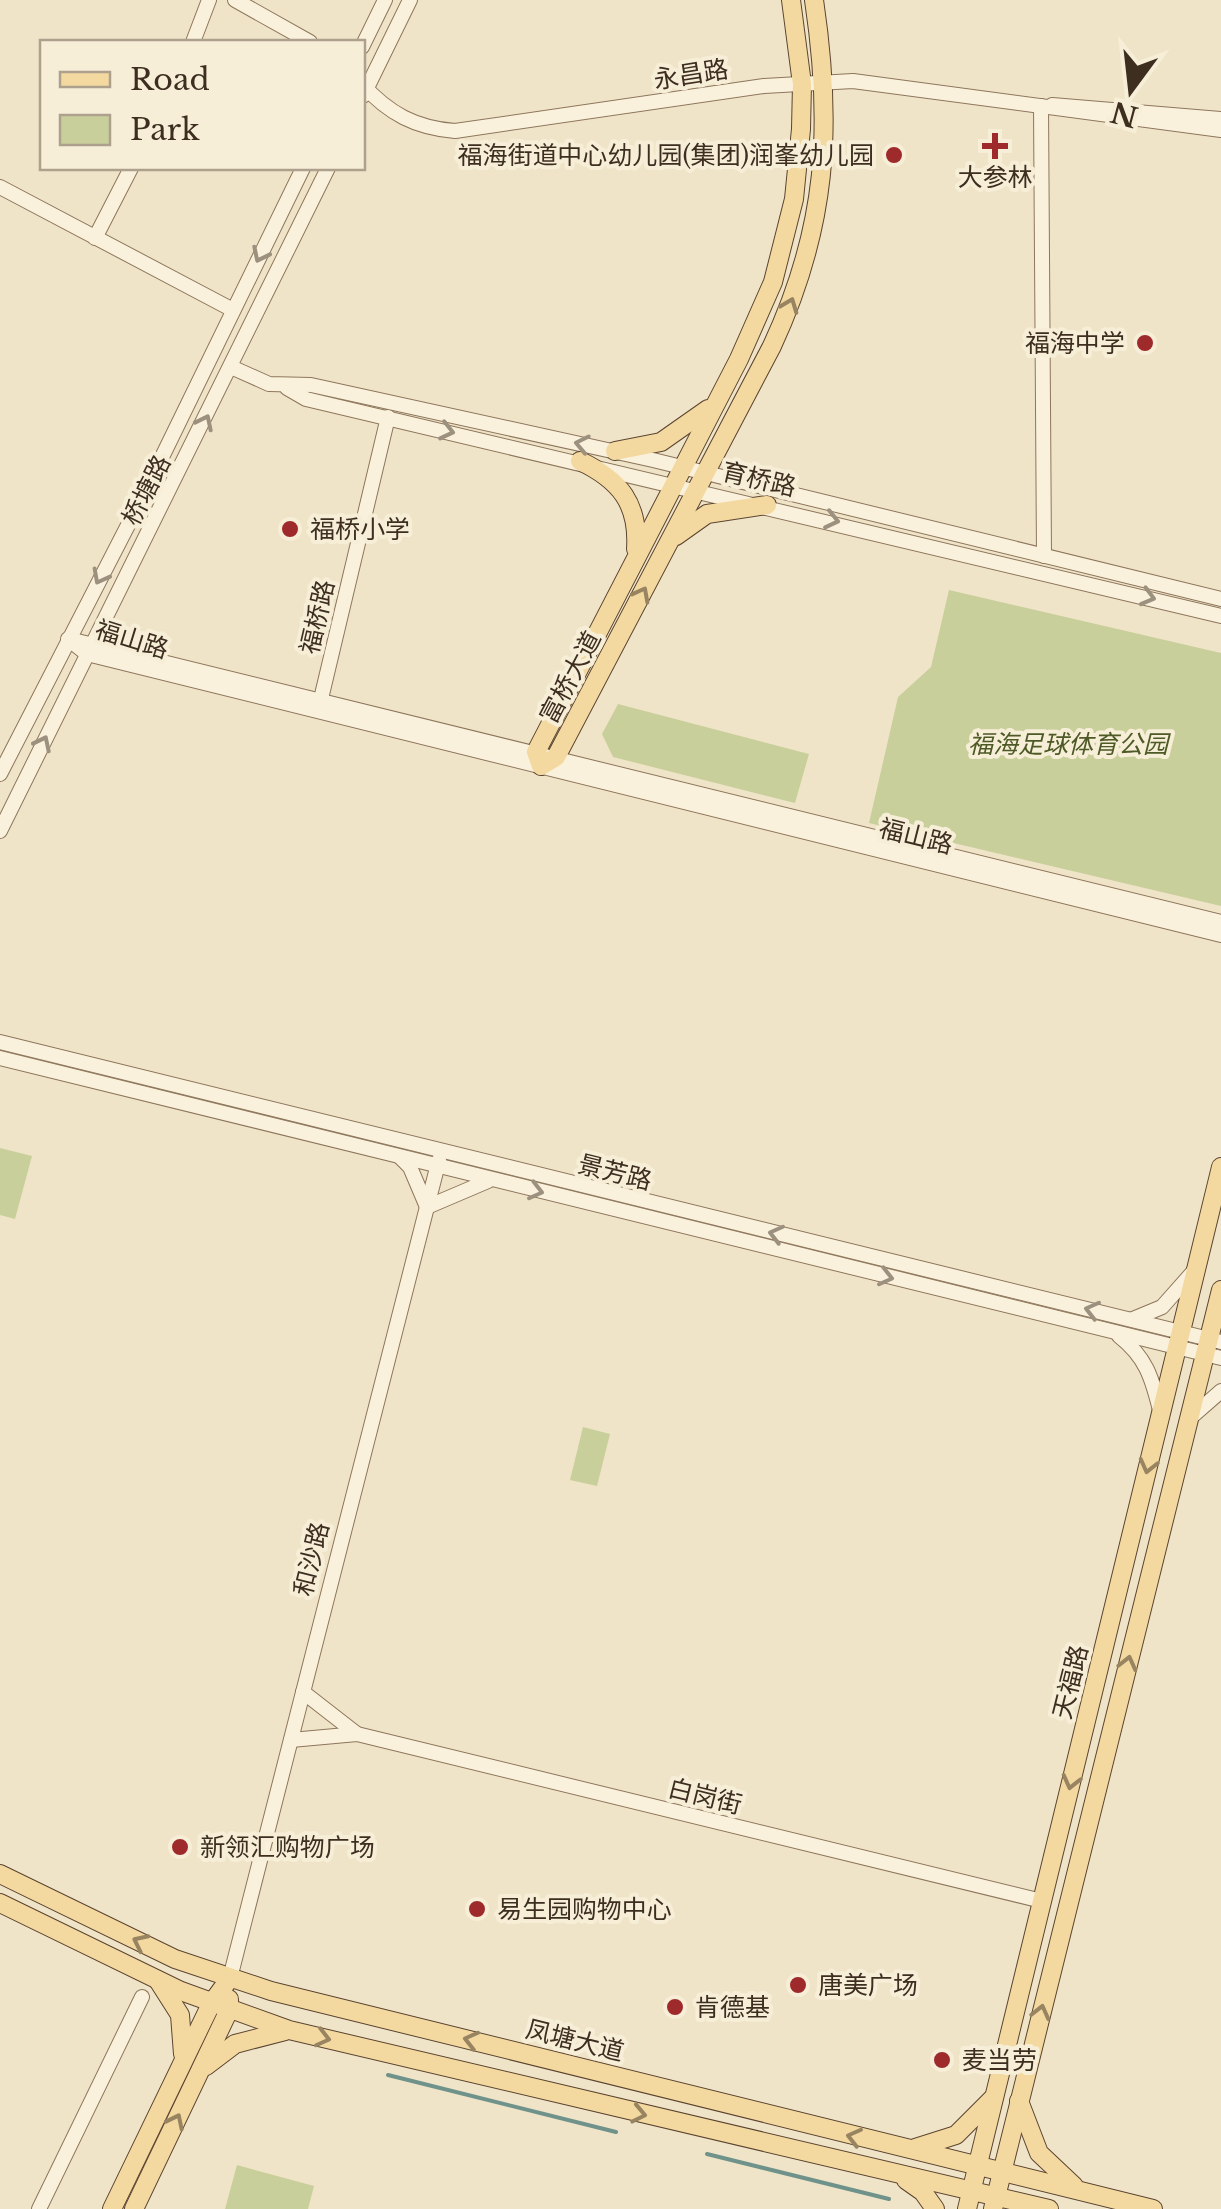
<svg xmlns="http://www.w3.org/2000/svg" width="1221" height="2209" font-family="'Libre Baskerville','Noto Sans SC',serif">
	<rect width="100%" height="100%" fill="#f0e4c8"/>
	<!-- green -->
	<g fill="#c9cf9b">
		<path d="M949,590L1221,653V906L869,823L898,697L931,667Z"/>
		<path d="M618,704L809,754L795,803L613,757L602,734Z"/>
		<path d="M0,1148L32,1156L15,1219L0,1215Z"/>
		<path d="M583,1427L610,1434L597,1486L570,1480Z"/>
		<path d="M237,2165L314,2186L308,2209H225Z"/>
	</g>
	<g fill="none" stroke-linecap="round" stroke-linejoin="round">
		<!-- stream -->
		<g stroke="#6f938a" stroke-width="4">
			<path d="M388,2075L616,2132"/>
			<path d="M707,2154L889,2199"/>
		</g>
		<defs>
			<g id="minor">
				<path d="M235,0L310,42"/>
				<path d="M193,42L209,0"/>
				<path d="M362,47L385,0"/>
				<path d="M362,84C389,114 416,128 455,131L764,86L853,81L1221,130"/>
				<path d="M363,96L410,0"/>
				<path d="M1052,105L1221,119"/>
				<path d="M1041,106L1044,556"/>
				<path d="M0,187L233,310"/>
				<path d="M95,238L131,168"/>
				<path d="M231,367L269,384L311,385L653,460L1221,599"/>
				<path d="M287,388L306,399L1221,616"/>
				<path d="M68,639L87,654L1221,935"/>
				<path d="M69,639L1221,922"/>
				<path d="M320,703L388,417"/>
				<path d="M0,774L143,496L303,168"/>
				<path d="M0,831L328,168"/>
				<path d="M0,1042L1221,1342"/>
				<path d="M0,1058L1221,1358"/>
				<path d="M401,1158L410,1167L427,1207L488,1181"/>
				<path d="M1133,1319L1162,1307L1193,1272"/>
				<path d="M1119,1336C1146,1357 1152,1378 1160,1410"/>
				<path d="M1189,1419L1221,1391"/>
				<path d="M303,1692L357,1734"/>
				<path d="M291,1740L357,1734L1042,1901"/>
				<path d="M230,1978L439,1160"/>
				<path d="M39,2209L142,1997"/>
			</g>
			<g id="major">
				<path d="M791,0L802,84L801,129L794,199L773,282L739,359L536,752L541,766L556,757L772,346C827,228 833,127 814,0"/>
				<path d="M615,451L661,442L708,409"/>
				<path d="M580,461C620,480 639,504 636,549"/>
				<path d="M676,536L707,514L767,505"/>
				<path d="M0,1874L175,1959L271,1991L1153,2209"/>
				<path d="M0,1903L181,1991L289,2030L1049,2209"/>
				<path d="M159,1982L180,2015L183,2054"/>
				<path d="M206,2066L235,2044L285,2031"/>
				<path d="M1019,2101L1039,2153L1074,2186"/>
				<path d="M915,2148L956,2135L992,2099"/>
				<path d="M906,2180L923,2192L935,2209"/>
				<path d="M112,2209L211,2004L230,1978"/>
				<path d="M134,2209L229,2010V1999"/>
				<path d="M967,2209L1221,1167"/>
				<path d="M993,2209L1221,1290"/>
			</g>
		</defs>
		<!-- minor casing -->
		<use href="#minor" stroke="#8d765c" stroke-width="16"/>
		<!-- major casing -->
		<use href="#major" stroke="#5b4430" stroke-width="20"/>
		<!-- minor -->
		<use href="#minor" stroke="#faf1dc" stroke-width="14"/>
		<!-- major -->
		<use href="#major" stroke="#f3d9a0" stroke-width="18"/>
	</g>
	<!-- one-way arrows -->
	<defs><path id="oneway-chevron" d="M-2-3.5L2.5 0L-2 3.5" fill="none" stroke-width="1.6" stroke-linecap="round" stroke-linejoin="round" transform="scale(2.5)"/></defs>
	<g stroke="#9c907e">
		<use href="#oneway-chevron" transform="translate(260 255) rotate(116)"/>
		<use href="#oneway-chevron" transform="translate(205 422) rotate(-64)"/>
		<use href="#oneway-chevron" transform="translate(447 431) rotate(13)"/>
		<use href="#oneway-chevron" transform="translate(582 444) rotate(-168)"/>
		<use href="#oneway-chevron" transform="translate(832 520) rotate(13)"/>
		<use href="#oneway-chevron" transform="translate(100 577) rotate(118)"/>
		<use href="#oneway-chevron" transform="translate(1148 597) rotate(15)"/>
		<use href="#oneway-chevron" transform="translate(43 743) rotate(-64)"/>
		<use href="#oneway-chevron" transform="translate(536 1191) rotate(14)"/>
		<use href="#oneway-chevron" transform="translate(776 1234) rotate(-166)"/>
		<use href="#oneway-chevron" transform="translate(886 1277) rotate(14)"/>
		<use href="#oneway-chevron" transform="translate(1092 1310) rotate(-166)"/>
	</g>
	<g stroke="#988460">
		<use href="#oneway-chevron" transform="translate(790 305) rotate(-69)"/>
		<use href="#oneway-chevron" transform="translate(642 594) rotate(-62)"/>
		<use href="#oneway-chevron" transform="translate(1148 1466) rotate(104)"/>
		<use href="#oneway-chevron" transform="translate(1128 1663) rotate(-76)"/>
		<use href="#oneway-chevron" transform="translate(1071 1782) rotate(104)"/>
		<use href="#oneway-chevron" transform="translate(140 1942) rotate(-154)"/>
		<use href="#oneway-chevron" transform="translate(1041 2012) rotate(-76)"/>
		<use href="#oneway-chevron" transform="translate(323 2038) rotate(14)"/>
		<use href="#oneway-chevron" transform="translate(471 2040) rotate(-166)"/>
		<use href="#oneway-chevron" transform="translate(639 2114) rotate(12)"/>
		<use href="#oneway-chevron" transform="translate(176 2121) rotate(-64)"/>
		<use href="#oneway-chevron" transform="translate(854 2137) rotate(-166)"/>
	</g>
	<!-- markers -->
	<g fill="#9e2a2b" stroke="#f7eed8" stroke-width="4">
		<path d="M990 131h10v10h10v10h-10v10h-10v-10h-10v-10h10z"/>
		<circle cx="894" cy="155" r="10"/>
		<circle cx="1145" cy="343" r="10"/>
		<circle cx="290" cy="529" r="10"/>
		<circle cx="180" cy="1847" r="10"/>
		<circle cx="477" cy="1909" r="10"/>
		<circle cx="798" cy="1985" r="10"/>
		<circle cx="675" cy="2007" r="10"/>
		<circle cx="942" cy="2060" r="10"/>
	</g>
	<g text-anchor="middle" stroke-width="8" stroke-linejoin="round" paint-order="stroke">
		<!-- street labels -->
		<g font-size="25" fill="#3d2e20" stroke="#f7eed8">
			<text transform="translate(691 74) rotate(-9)" y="9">永昌路</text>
			<text transform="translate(759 479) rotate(13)" y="9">育桥路</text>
			<text transform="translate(146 490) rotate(-63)" y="9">桥塘路</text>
			<text transform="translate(317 617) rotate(-77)" y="9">福桥路</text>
			<text transform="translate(132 639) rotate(17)" y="9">福山路</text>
			<text transform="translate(570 677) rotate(-62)" y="9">富桥大道</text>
			<text transform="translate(916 836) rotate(14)" y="9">福山路</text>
			<text transform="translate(615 1172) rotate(14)" y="9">景芳路</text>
			<text transform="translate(311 1559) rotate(-76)" y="9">和沙路</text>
			<text transform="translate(1070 1682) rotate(-76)" y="9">天福路</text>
			<text transform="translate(705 1796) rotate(14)" y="9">白岗街</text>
			<text transform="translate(575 2040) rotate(14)" y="9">凤塘大道</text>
		</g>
		<!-- poi labels -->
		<g font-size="25" fill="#3d2e20" stroke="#f7eed8" text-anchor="start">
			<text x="874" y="164" text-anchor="end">福海街道中心幼儿园(集团)润峯幼儿园</text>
			<text x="995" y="186" text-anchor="middle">大参林</text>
			<text x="1125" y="352" text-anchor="end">福海中学</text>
			<text x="310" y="538">福桥小学</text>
			<text x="200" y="1856">新领汇购物广场</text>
			<text x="497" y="1918">易生园购物中心</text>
			<text x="818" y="1994">唐美广场</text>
			<text x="695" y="2016">肯德基</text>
			<text x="962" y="2069">麦当劳</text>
		</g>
		<!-- park labels -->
		<g font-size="25" font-style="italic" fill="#4d5a26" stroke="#f7eed8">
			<text x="1068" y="753">福海足球体育公园</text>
		</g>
	</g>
	<!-- legend -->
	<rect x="40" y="40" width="325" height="130" fill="#f7eed8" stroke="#ada18e" stroke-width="2.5"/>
	<rect x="60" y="72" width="50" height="15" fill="#f3d9a0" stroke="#ada18e" stroke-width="2.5"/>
	<text x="130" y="90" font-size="30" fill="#3d2e20">Road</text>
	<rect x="60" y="115" width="50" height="30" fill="#c9cf9b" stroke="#ada18e" stroke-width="2.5"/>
	<text x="130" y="140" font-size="30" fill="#3d2e20">Park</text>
	<!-- north arrow -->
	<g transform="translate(1131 90) rotate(195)" stroke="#f7eed8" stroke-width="8" paint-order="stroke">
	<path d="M0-8L18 38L0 25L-18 38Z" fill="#3d2e20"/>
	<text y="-15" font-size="28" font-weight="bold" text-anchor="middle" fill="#3d2e20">N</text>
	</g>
</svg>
